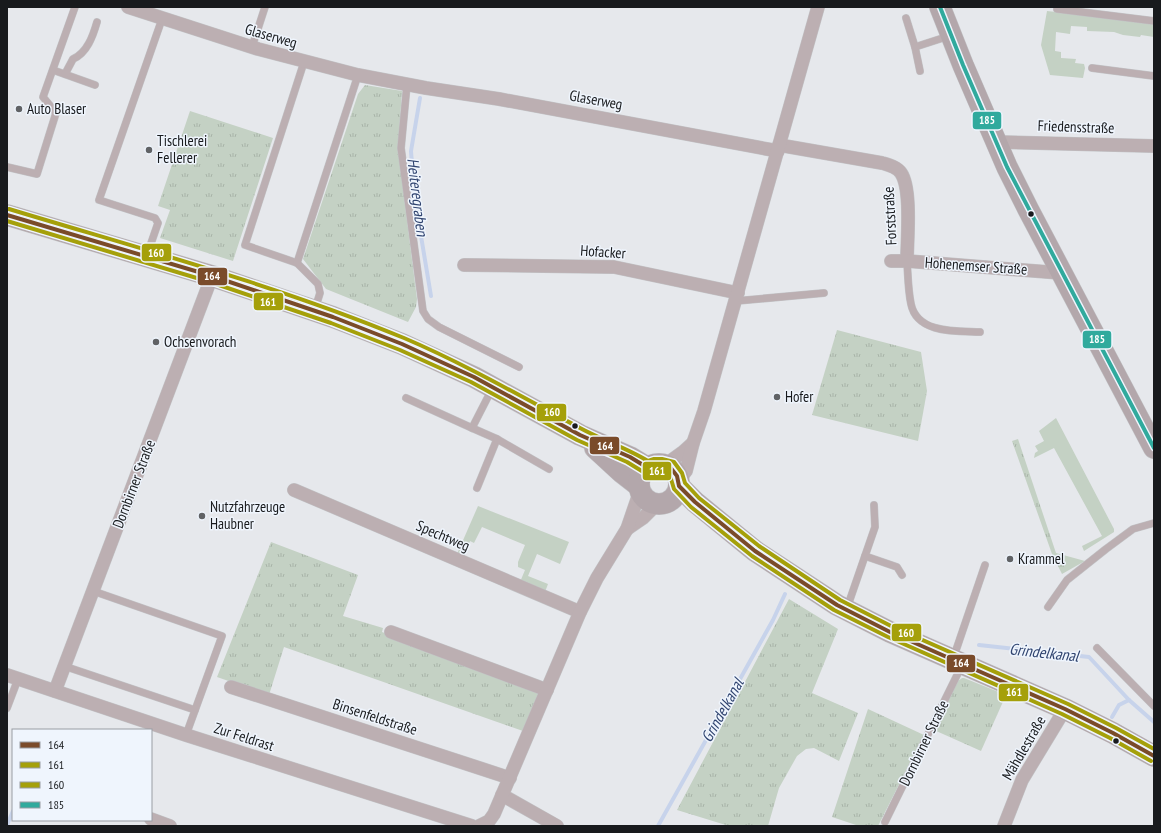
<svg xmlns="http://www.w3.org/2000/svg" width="1161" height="833" font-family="'PT Sans Narrow',sans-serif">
	<defs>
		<pattern id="grass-tufts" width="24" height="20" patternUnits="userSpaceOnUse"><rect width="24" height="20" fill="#c4d1c4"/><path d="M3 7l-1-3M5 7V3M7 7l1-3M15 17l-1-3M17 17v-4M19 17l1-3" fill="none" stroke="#a8b3a8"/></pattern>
	</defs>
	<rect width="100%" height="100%" fill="#e6e8ec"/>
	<!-- grass -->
	<g fill="url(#grass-tufts)">
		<path d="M365,85L402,91L398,149L417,299L416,307L408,322L326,289L303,259L358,94Z"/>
		<path d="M190,111L273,138L233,261L160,238L170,210L158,206Z"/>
		<path d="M837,330L921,352L927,391L918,441L812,415Z"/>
		<path d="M1018,439L1056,553L1085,561L1062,574L1052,554L1012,441Z"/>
		<path d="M271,542L358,575L343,616L383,628L382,632L534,689L537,691L538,694L523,731L284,647L269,695L217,677Z"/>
		<path d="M789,599L838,629L812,693L858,713L839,761L814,748L806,749L797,756L779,788L768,826H729L677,810Z"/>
		<path d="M962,678H964L1006,695L981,751L934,730L958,681Z"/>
		<path d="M868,709L924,735L878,826H859L832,817Z"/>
	</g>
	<!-- garden -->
	<g fill="#c4d1c4">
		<path d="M1047,11L1154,23V37L1141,35L1140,37L1123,35L1114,32L1087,31V27L1071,26L1070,34L1056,32L1055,51L1061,52V58L1076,59L1075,63L1084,64L1085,68L1083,78L1050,75L1041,45Z"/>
		<path d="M1056,418L1114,529V532L1084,551L1082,546L1102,536L1054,448L1034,458L1035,453L1038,451L1035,446L1044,441L1039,431Z"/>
		<path d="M478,506L569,542L560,564L537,554L528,576L548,584L545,592L520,582L525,570L518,567V562L525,545L482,527L474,543L470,541L464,556L457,554Z"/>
	</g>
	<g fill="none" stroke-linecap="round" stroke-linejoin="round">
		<!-- stream -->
		<g stroke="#c7d3eb" stroke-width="4">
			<path d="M420,98L411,151L413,178L419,224L431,296"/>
			<path d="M979,645L1089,657L1129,700L1154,722"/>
			<path d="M1112,717L1119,705L1129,700"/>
			<path d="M7,825L13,811"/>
			<path d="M658,826L773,620L785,594"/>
		</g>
		<defs>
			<g id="lane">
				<path d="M1057,9L1154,21"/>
				<path d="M906,18L915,47L920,71"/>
				<path d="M252,47L265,7"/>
				<path d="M915,47L949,36"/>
				<path d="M304,62L245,245L297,263L318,284L320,293L315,309"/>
				<path d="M1092,68L1154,76"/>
				<path d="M53,70L95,85"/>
				<path d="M65,74L73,59C87,53 93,36 97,22"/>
				<path d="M407,84L401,148L423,311L428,319L439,327L519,367"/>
				<path d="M7,167L37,174L56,113L43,97L75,7"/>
				<path d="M147,255L158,223L155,218L99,200L162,19"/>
				<path d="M907,261C908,275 908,290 911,304C917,334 957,331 980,332"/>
				<path d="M297,263L358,75"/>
				<path d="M736,301L824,293"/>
				<path d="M406,398L472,428L492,389"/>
				<path d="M472,428L497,439L477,488"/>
				<path d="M497,439L549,469"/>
				<path d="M865,556L897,567L902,575"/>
				<path d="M93,591L222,636L186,735"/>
				<path d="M1048,607L1067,580L1106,549L1133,529L1154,523"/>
				<path d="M847,608L875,527L874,505"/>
				<path d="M1097,648L1154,706"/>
				<path d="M953,659L985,565"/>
				<path d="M64,666L195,710"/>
				<path d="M7,708L18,679"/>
				<path d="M885,822L962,665"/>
			</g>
			<g id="street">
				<path d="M128,7L258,49L358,75L426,88L499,99L778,151"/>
				<path d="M996,142L1154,146"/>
				<path d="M779,145L882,163C889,165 897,167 901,173C912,189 907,241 907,261"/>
				<path d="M891,261H907L1061,273"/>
				<path d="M464,265L614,267L738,293"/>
				<path d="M665,465L683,452L693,443"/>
				<path d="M678,481L686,471L693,443L704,411L818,7"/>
				<path d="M294,490L580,612"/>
				<path d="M627,529L643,518L657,504"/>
				<path d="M391,632L547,690"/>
				<path d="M7,675L186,735L472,826"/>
				<path d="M231,687L510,778"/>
				<path d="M55,691L212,276"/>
				<path d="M502,795L557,826"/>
				<path d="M151,819L170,826"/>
				<path d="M479,826L489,821L494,814L580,612L597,578L627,529L640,491"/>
				<path d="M1004,826L1022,780L1065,709"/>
			</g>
			<g id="primary">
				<path d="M940,7L963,65L1007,167L1028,209L1154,448"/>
				<path d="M7,215L212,276L333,317L402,344L474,377L580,435L630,457L648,468"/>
				<path d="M595,448L621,472L639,486"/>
				<circle cx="659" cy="484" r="20"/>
				<path d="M679,486L695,502L755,551L837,605L890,632L1065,709L1113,733L1154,756"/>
			</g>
		</defs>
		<!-- lane casing -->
		<use href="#lane" stroke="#c2c3c6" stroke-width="8"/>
		<!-- street casing -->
		<use href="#street" stroke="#c2c3c6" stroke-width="14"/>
		<!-- primary casing -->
		<use href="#primary" stroke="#c2c3c6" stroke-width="22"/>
		<!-- lane -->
		<use href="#lane" stroke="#bcafb2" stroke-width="7"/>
		<!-- street -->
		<use href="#street" stroke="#bcafb2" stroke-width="13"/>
		<!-- primary -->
		<use href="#primary" stroke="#b3a7ab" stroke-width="21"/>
		<defs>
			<path id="bus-1" d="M7,215L212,276L333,317L402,344L474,377L580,435L630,457L648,468L655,465L670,467L677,476L679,486L695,502L755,551L837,605L890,632L1065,709L1113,733L1154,756"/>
			<path id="bus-2" d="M7,221L210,282L331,323L400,350L471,382L577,440L627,462L645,473L649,474L656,471L667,472L671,479L674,489L691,507L752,556L834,610L888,637L1062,714L1110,738L1151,761"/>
			<path id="bus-3" d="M9,209C141,249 276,285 404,338C465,364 522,397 580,428C602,440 627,448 648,461L654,459H662L674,462L682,473L685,483L699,498L759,546L840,600L893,627L1068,704L1116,728L1154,749"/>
			<path id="bus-4" d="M940,7L963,65L1007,167L1154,448"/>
		</defs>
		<!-- bus-1 casing -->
		<use href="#bus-1" stroke="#eff5fd" stroke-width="7"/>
		<!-- bus-2 casing -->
		<use href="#bus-2" stroke="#eff5fd" stroke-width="7"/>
		<!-- bus-3 casing -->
		<use href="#bus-3" stroke="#eff5fd" stroke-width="7"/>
		<!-- bus-4 casing -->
		<use href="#bus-4" stroke="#eff5fd" stroke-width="7"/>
		<!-- bus-1 -->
		<use href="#bus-1" stroke="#7a4b2a" stroke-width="4"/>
		<!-- bus-2 -->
		<use href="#bus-2" stroke="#a5a00a" stroke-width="4"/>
		<!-- bus-3 -->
		<use href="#bus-3" stroke="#a5a00a" stroke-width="4"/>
		<!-- bus-4 -->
		<use href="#bus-4" stroke="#30aa9d" stroke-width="4"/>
	</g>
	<!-- markers -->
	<g fill="#606265" stroke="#eff5fd" stroke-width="1.5">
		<circle cx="19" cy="109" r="4"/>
		<circle cx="149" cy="150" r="4"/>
		<circle cx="156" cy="342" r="4"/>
		<circle cx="777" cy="397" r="4"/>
		<circle cx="202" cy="516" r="4"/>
		<circle cx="1010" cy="559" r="4"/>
	</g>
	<g fill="#181a1d" stroke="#eff5fd" stroke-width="1.5">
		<circle cx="1031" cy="214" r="3.5"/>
		<circle cx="575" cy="426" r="3.5"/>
		<circle cx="1116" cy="741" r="3.5"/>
	</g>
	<g text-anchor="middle" stroke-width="3" stroke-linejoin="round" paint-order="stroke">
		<!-- street labels -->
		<g font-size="15" fill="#181a1d" stroke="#eff5fd">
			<text transform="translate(271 36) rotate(16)" y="5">Glaserweg</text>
			<text transform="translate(596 100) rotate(10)" y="5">Glaserweg</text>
			<text transform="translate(1076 127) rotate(2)" y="5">Friedensstraße</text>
			<text transform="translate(890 216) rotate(-93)" y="5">Forststraße</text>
			<text transform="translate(603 252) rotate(4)" y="5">Hofacker</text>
			<text transform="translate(976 266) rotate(4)" y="5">Hohenemser Straße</text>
			<text transform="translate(134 484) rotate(-69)" y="5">Dornbirner Straße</text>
			<text transform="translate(443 536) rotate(23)" y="5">Spechtweg</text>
			<text transform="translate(375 717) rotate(18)" y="5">Binsenfeldstraße</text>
			<text transform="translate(244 737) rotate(18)" y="5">Zur Feldrast</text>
			<text transform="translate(924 743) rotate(-64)" y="5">Dornbirner Straße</text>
			<text transform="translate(1024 748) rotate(-60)" y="5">Mähdlestraße</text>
		</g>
		<!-- poi labels -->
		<g font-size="15" fill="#181a1d" stroke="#eff5fd" text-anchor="start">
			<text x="27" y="114">Auto Blaser</text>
			<text x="157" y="146">Tischlerei<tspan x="157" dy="17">Fellerer</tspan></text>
			<text x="164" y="347">Ochsenvorach</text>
			<text x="785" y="402">Hofer</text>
			<text x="210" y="512">Nutzfahrzeuge<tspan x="210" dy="17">Haubner</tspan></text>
			<text x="1018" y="564">Krammel</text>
		</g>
		<!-- water labels -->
		<g font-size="16" font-style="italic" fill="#304470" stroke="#eff5fd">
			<text transform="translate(418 197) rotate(83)" y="6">Heiteregraben</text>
			<text transform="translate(1044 652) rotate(6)" y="6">Grindelkanal</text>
			<text transform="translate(722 710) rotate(-61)" y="6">Grindelkanal</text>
		</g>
	</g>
	<g stroke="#eff5fd" stroke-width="1.5">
		<rect x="972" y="111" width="30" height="19" rx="4" fill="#30aa9d"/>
		<rect x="141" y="243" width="31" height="19" rx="4" fill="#a5a00a"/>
		<rect x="197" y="267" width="31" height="19" rx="4" fill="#7a4b2a"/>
		<rect x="253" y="292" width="31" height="19" rx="4" fill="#a5a00a"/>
		<rect x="1082" y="330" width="30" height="19" rx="4" fill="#30aa9d"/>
		<rect x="536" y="403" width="31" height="19" rx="4" fill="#a5a00a"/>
		<rect x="589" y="436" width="31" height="19" rx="4" fill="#7a4b2a"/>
		<rect x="642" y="461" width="30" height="20" rx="4" fill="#a5a00a"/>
		<rect x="891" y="623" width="31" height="19" rx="4" fill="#a5a00a"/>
		<rect x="946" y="654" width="30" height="19" rx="4" fill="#7a4b2a"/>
		<rect x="998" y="683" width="31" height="19" rx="4" fill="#a5a00a"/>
	</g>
	<g font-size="11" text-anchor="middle" font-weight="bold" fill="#fff">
		<text x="987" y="124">185</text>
		<text x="156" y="257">160</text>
		<text x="212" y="280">164</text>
		<text x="268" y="306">161</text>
		<text x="1097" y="343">185</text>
		<text x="552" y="416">160</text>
		<text x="605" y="450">164</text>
		<text x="657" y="475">161</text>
		<text x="906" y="637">160</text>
		<text x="961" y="667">164</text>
		<text x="1014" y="696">161</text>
	</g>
	<!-- border -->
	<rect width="1161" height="833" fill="none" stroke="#181a1d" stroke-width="16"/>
	<!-- legend -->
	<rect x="12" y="729" width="140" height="92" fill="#eff5fd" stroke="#999da3"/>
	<rect x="20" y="742" width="20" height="6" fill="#7a4b2a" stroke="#999da3"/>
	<text x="48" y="749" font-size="12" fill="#181a1d">164</text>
	<rect x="20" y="762" width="20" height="6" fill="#a5a00a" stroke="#999da3"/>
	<text x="48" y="769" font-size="12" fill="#181a1d">161</text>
	<rect x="20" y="782" width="20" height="6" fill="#a5a00a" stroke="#999da3"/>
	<text x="48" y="789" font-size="12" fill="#181a1d">160</text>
	<rect x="20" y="802" width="20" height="6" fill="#30aa9d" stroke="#999da3"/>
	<text x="48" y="809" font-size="12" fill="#181a1d">185</text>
</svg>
